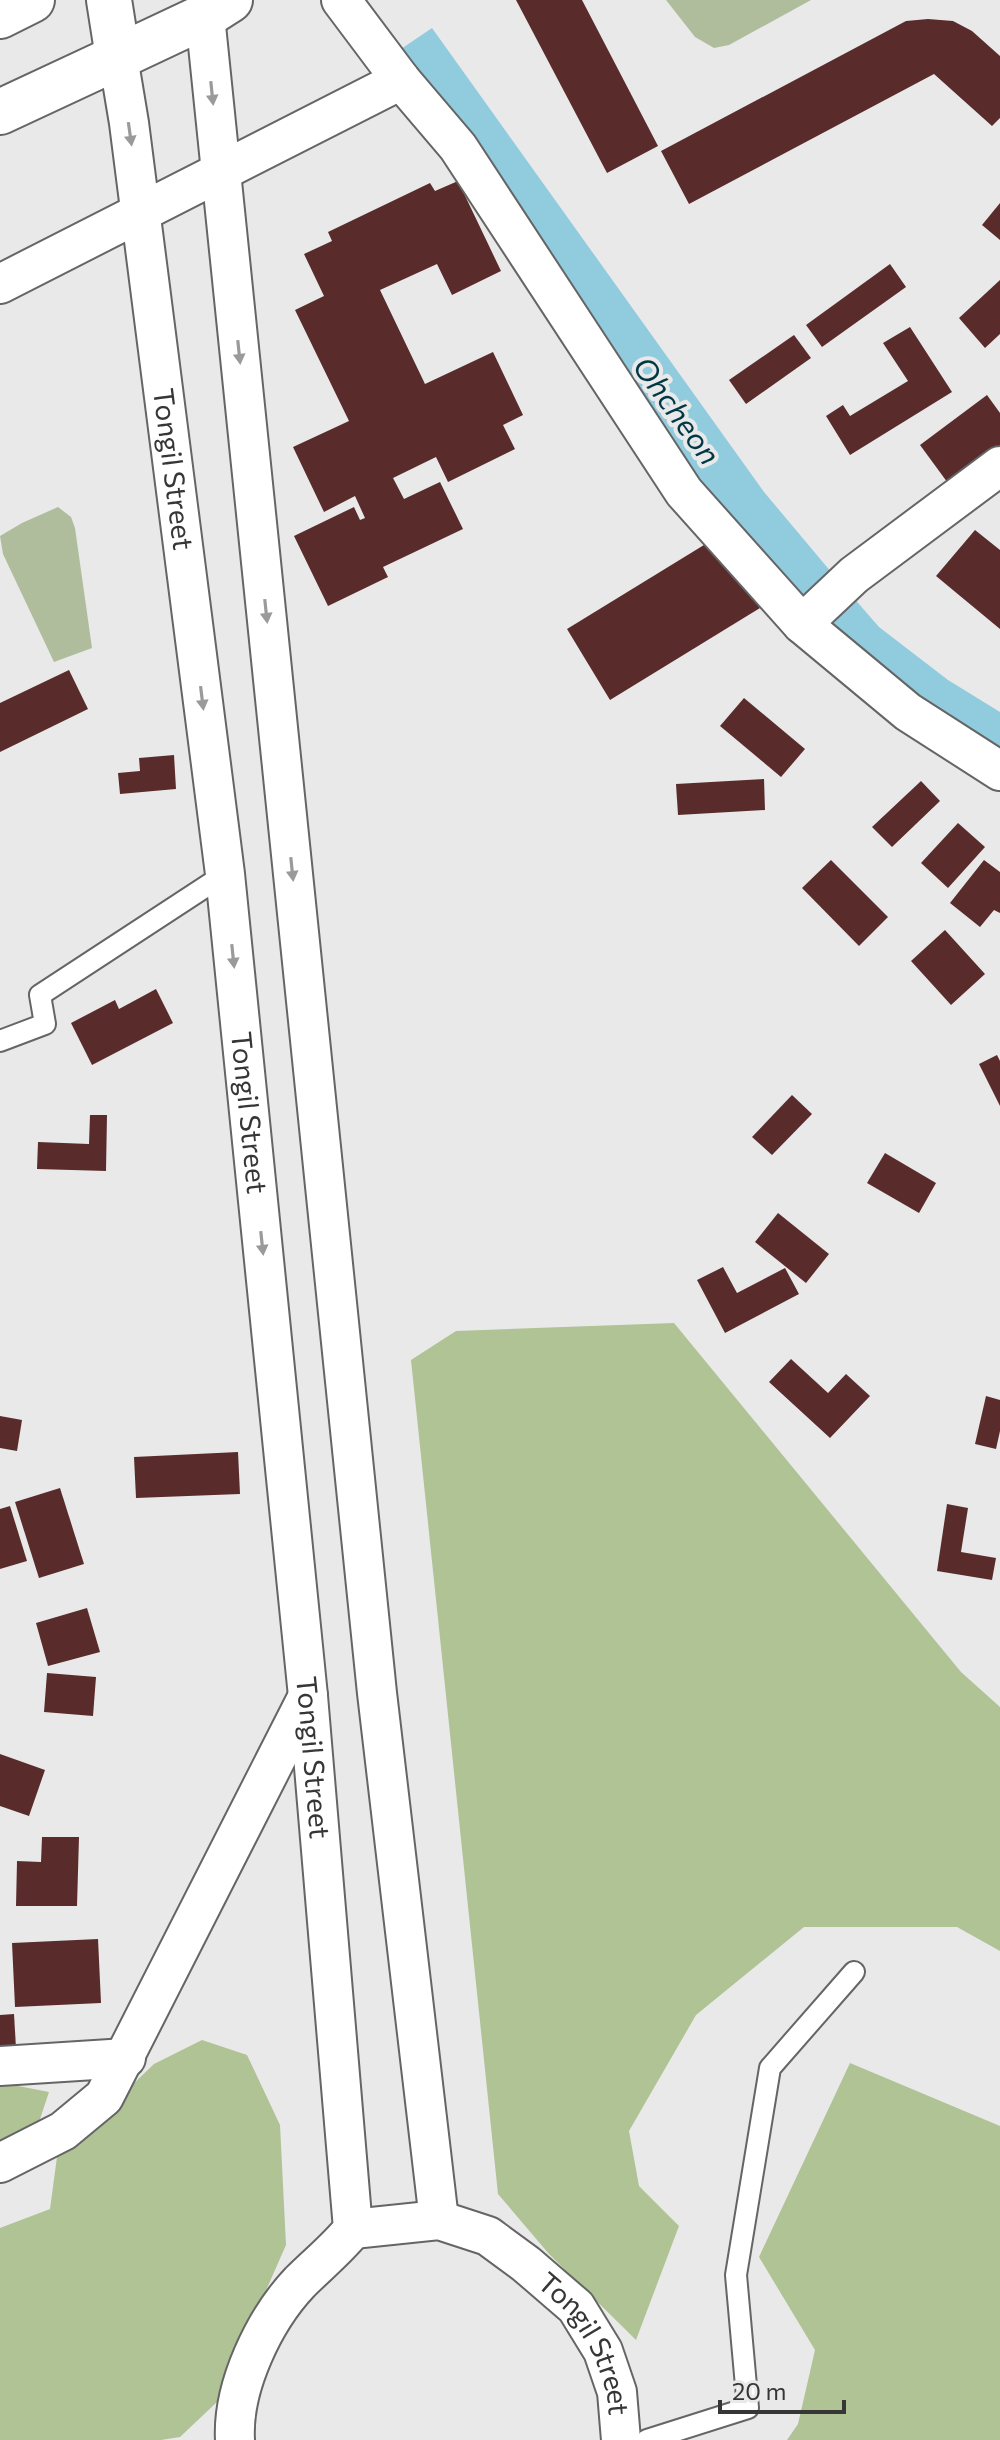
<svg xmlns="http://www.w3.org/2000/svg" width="1000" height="2440" font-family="Commissioner,sans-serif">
	<rect width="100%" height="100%" fill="#e9e9ea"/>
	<!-- green -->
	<g fill="#afbd9d">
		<path d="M666,0H811L729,45L714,48L695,37Z"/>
		<path d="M58,507L71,517L75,528L92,648L54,662L3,554L0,536L22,523Z"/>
	</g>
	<!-- forest -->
	<g fill="#afc395">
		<path d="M674,1323L961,1672L1000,1707V1951L957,1927H804L696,2015L629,2131L639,2186L679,2226L636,2340L549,2254L498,2194L411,1360L456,1331Z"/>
		<path d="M202,2040L247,2055L280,2125L286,2245L217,2402L180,2437L161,2440H0V2228L50,2209L57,2157L154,2064Z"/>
		<path d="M850,2063L1000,2126V2440H787L798,2424L815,2350L759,2257Z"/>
		<path d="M13,2085L49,2092L38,2125L0,2150V2086Z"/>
	</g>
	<!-- water -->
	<path fill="#91ccde" d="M432,28L764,492L832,573L879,627L948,680L1000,712V747L928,704L850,642L802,597L700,481L492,180L398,51Z"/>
	<!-- building -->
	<g fill="#592c2b">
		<path d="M516,0H582L658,146L607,173Z"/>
		<path d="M928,19L953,21L972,31L1000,56V118L992,126L934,74L689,204L661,151L906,21Z"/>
		<path d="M458,181L501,271L452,295L437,264L380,290L425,384L493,352L523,415L503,425L515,449L448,482L436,457L393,478L404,499L440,482L463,529L383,567L388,577L328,606L294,536L354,507L360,520L365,518L355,496L324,512L293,447L349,421L295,310L324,296L304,254L332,241L328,232L430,183L435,191Z"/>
		<path d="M1000,203V240L982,225Z"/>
		<path d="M890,264L906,287L822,347L806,325Z"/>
		<path d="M1000,280V334L985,348L959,318Z"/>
		<path d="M910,327L952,392L850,455L826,416L843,405L850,416L908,381L883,343Z"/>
		<path d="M794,335L811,358L746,404L729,380Z"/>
		<path d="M987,395L1000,413V454L953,490L920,445Z"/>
		<path d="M975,530L1000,550V629L936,576Z"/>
		<path d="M717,537L760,608L610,700L567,629Z"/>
		<path d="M69,670L88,709L0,752V703Z"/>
		<path d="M744,698L805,749L781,777L720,726Z"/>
		<path d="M174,755L176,789L120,794L118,773L140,771L139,758Z"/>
		<path d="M764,779L765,810L678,815L676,784Z"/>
		<path d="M921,781L940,801L892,847L872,827Z"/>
		<path d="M958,823L985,847L948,888L921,863Z"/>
		<path d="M831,860L888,917L859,946L802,888Z"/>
		<path d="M984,860L1000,872V913L994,910L980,927L950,903Z"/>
		<path d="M945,930L985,974L951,1005L911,961Z"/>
		<path d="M156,989L173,1023L92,1065L71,1023L115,1000L119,1009Z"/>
		<path d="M997,1055L1000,1061V1106L979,1064Z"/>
		<path d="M792,1095L812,1114L772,1155L752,1137Z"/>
		<path d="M90,1115H107L106,1171L37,1169L38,1142L89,1144Z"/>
		<path d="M885,1153L936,1183L919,1213L867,1183Z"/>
		<path d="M778,1213L829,1254L806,1283L755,1242Z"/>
		<path d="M723,1267L737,1293L785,1268L799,1294L725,1333L697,1280Z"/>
		<path d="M791,1359L828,1393L846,1374L870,1396L830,1438L769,1382Z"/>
		<path d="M986,1396L1000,1400V1431L996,1449L975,1444Z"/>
		<path d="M0,1416L22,1420L17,1451L0,1448Z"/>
		<path d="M238,1452L240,1494L136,1498L134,1457Z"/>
		<path d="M60,1488L84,1564L39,1578L15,1502Z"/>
		<path d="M947,1504L968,1508L961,1552L996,1558L992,1580L937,1571Z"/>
		<path d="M10,1506L27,1561L0,1569V1509Z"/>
		<path d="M87,1608L100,1652L48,1666L36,1623Z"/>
		<path d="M47,1673L96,1677L93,1716L44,1712Z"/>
		<path d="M0,1754L45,1770L29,1816L0,1806Z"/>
		<path d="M42,1837H79L77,1906H16L17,1861L41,1862Z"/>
		<path d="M98,1939L101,2003L15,2007L12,1943Z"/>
		<path d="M14,2014L16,2048L0,2049V2015Z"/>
	</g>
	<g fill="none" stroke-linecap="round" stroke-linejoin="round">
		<defs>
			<g id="service">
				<path d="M0,1041L45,1024L40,995L225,874"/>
				<path d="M647,2440L748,2408L736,2275L770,2068L854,1972"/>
			</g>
			<g id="minor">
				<path d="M341,0L401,80L458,147L684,492L802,624L908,712L1000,771"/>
				<path d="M205,16L377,1693L439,2220"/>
				<path id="s1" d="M118,57L129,123L225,874L308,1696L353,2229C337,2249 318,2264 300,2282C264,2320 232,2387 235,2440"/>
				<path d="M0,284L401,80"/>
				<path d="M802,624L854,575L1000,466"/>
				<path d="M0,2066L126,2058"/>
				<path d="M0,2163L63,2131L104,2097L308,1696"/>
				<path id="s2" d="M353,2229L439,2220L488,2236L526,2264L576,2307L603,2351L617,2392L621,2440"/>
			</g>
			<g id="secondary">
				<path d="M0,16L32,0"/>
				<path d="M0,112L118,57"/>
			</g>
			<path id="primary" d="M109,0L118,57L205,16L230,0"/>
		</defs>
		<!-- service casing -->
		<use href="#service" stroke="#656566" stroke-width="24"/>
		<!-- minor casing -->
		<use href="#minor" stroke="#656566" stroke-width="42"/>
		<!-- secondary casing -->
		<use href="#secondary" stroke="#656566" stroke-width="48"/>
		<!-- primary casing -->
		<use href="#primary" stroke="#656566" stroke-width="48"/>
		<!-- service -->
		<use href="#service" stroke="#fff" stroke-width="20"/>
		<!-- minor -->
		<use href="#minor" stroke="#fff" stroke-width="38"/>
		<!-- secondary -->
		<use href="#secondary" stroke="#fff" stroke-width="44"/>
		<!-- primary -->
		<use href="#primary" stroke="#fff" stroke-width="44"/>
	</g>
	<!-- one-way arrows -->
	<defs><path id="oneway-solid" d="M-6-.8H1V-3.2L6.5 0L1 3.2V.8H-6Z" transform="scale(2)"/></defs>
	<g fill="#9a9a9a">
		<use href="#oneway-solid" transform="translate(212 93) rotate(84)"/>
		<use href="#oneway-solid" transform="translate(130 134) rotate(82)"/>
		<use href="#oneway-solid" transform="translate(239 352) rotate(84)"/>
		<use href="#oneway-solid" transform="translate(266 611) rotate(84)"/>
		<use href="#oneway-solid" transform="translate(202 698) rotate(83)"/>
		<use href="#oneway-solid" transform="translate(292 869) rotate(84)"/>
		<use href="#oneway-solid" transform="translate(233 956) rotate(84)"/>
		<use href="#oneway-solid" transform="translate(262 1243) rotate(84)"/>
	</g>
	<g text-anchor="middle" stroke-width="8" stroke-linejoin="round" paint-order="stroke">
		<!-- street labels -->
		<g font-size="28" fill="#363636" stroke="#e9e9ea">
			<text dy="10" stroke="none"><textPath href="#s1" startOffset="416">Tongil Street</textPath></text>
			<text dy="10" stroke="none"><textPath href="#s1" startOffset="1064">Tongil Street</textPath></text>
			<text dy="10" stroke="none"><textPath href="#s1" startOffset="1712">Tongil Street</textPath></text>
			<text dy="10" stroke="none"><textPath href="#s2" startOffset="288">Tongil Street</textPath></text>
		</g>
		<!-- water labels -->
		<g font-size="30" font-style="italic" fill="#003846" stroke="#e9e9ea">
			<text transform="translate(676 411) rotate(54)" y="10">Ohcheon</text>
		</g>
	</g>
	<!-- scale -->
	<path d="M720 2400v12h124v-12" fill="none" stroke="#363636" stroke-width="4"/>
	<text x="732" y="2400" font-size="24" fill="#363636" stroke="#e9e9ea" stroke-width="6" paint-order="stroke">20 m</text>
</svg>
